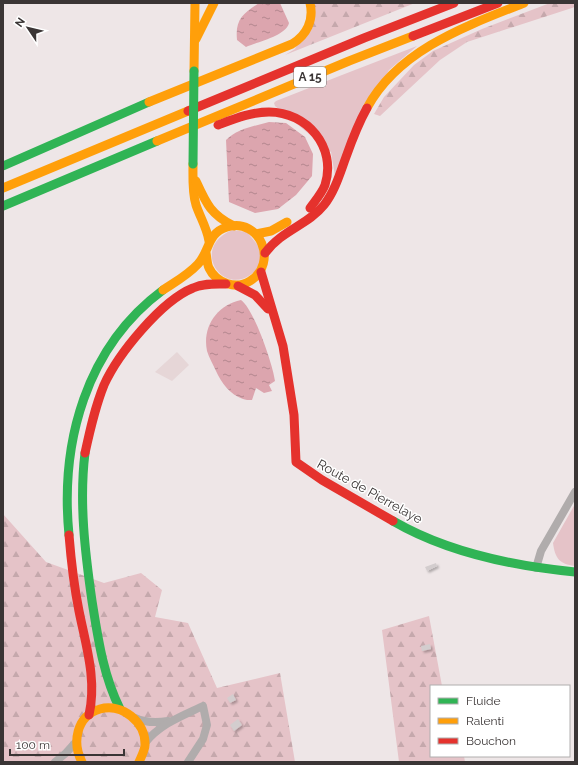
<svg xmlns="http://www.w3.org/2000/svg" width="578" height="765" font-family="Raleway,sans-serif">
	<defs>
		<pattern id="forest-firs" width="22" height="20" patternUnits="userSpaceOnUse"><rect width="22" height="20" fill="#e5c3c8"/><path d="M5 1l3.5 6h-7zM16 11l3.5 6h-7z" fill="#c5a8ac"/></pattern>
		<pattern id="water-ripples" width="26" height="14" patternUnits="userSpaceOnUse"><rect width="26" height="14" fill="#dca5ae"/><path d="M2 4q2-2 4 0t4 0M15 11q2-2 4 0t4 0" fill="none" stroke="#b3878e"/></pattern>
		<filter id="shadow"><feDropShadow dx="2" dy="2" stdDeviation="1" flood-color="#0004"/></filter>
	</defs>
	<rect width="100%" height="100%" fill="#eee6e7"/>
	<!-- built -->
	<path fill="#e6d6d7" d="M177,352L189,365L172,381L155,372Z"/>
	<!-- grass -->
	<g fill="#e5c3c8">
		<path d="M417,46L389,70L335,176L331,152L275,106L274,103L276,101L342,75Z"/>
		<path d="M232,230L247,232L260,248C260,252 261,259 260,263C258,268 254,273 250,275C222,295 190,248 232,230Z"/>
		<path d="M575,504V566C559,564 555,558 553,543Z"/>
	</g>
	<!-- forest -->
	<g fill="url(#forest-firs)">
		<path d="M315,3H415L285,55L295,49Z"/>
		<path d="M550,3H575V7L467,42L440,60L380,116L374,114L384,97L414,65L433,51L482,29Z"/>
		<path d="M3,514L46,562L104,583L141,573L162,590L155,617L188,623L217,688L280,673L295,762H3Z"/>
		<path d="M429,616L442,686H431V756H464L465,762H399L382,630Z"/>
	</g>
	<!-- water -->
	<g fill="url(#water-ripples)">
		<path d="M259,3H280L289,23C286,36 257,42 246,47L237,40C235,19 243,14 259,3Z"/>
		<path d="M269,122L286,123L305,137L313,154L312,176L296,195L278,209L255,213L229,202L226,140C237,129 254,126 269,122Z"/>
		<path d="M241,300C254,309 273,365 275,381L269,385L272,391L264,393L256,388L252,400C249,400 245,400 243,399C230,395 221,382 216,371C213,364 209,358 207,351C202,327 217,305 241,300Z"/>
	</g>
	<!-- building -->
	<g fill="#d3cdce" filter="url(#shadow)">
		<path d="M436,563L437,566L427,571L425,567Z"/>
		<path d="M430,644L431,649L422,651L421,646Z"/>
		<path d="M233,694L236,700L230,703L227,698Z"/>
		<path d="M238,719L242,725L234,731L230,725Z"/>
	</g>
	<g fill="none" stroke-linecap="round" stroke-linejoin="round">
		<!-- street -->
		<g stroke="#b0acac" stroke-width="8">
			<path d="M536,568L541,551L575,492"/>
			<path d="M135,718C146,723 156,723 168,721"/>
			<path d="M145,743C160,724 182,716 203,706L207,725L203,739L188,762"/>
			<path d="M55,762L66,753L76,742"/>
		</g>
		<!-- fast -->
		<g stroke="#30b455" stroke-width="9">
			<path d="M3,166L149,102"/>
			<path d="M3,206L157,141"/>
			<path d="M85,453C79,502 85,552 92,601C98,638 103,675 120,709"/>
			<path d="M393,521C448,553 513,566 575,572"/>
			<path d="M69,535C60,442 86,347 163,290"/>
		</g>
		<!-- slow -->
		<g stroke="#ff9f0a" stroke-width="9">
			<path d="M196,39L214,3"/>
			<path d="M194,71L195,3"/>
			<path d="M149,102L292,44C307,35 314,20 310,3"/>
			<path d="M367,108C398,50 466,26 524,3"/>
			<path d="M157,141L349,61L413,36"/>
			<path d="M193,164C193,178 192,192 196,205C200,217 207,228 209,241"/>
			<path d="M196,181C206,203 211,215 234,226"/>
			<path d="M3,188L188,111"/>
			<path d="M256,234L271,231L287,222"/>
			<path d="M163,290C175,282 188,275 198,264C210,251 207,233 227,227C260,217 279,263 250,281C236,290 216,283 209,268C207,264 207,258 206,253"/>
			<path d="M82,762C72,743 76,716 100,709C122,703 146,722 145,745C145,750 141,757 139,762"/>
		</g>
		<!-- jam -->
		<g stroke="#e5322d" stroke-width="9">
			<path d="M413,36L498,3"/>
			<path d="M188,111L364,38L454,3"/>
			<path d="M218,125C234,119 251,112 269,112C307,112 337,147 325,185C322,193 315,201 310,208"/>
			<path d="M265,253C282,230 308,225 324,205C335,191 340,173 346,157C352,140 358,124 367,108"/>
			<path d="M261,272L283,346L294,415L296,462L322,480L393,521"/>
			<path d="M238,286L255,295L268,309"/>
			<path d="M85,453C90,430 95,407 104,385C118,354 161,301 193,288C204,283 215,284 226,284"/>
			<path d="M69,535C71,560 74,586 79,611C86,646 97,680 89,715"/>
		</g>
		<!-- fast-bridge -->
		<path stroke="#30b455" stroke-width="9" d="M193,164L194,71"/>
	</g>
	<g text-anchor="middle" stroke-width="3" stroke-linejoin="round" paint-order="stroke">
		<!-- shield labels -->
		<rect fill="#fff" stroke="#757272" stroke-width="1" x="294" y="67" width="32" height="20" rx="3"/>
		<g font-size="12" font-weight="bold" fill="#3a3535">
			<text x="310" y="81">A 15</text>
		</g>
		<!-- street labels -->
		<g font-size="13" fill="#3a3535" stroke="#fff">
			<text transform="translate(370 491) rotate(29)" y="5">Route de Pierrelaye</text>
		</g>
	</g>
	<!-- border -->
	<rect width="578" height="765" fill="none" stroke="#3a3535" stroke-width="8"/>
	<!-- legend -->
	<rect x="430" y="685" width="140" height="72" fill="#ffffff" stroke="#b0aeae"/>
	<rect x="438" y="698" width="20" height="6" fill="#30b455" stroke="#b0aeae"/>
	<text x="466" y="705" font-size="12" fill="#3a3535">Fluide</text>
	<rect x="438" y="718" width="20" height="6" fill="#ff9f0a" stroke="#b0aeae"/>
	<text x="466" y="725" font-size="12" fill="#3a3535">Ralenti</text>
	<rect x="438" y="738" width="20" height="6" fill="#e5322d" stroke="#b0aeae"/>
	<text x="466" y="745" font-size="12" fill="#3a3535">Bouchon</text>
	<!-- north arrow -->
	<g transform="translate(28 28) rotate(305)" stroke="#ffffff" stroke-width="3" paint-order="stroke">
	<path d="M0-3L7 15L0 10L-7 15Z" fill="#3a3535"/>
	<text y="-6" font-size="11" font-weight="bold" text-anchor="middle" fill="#3a3535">N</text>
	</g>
	<!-- scale -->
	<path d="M10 749v6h114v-6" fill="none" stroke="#3a3535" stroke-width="2"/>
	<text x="16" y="749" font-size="12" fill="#3a3535" stroke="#ffffff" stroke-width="3" paint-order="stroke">100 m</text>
</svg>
